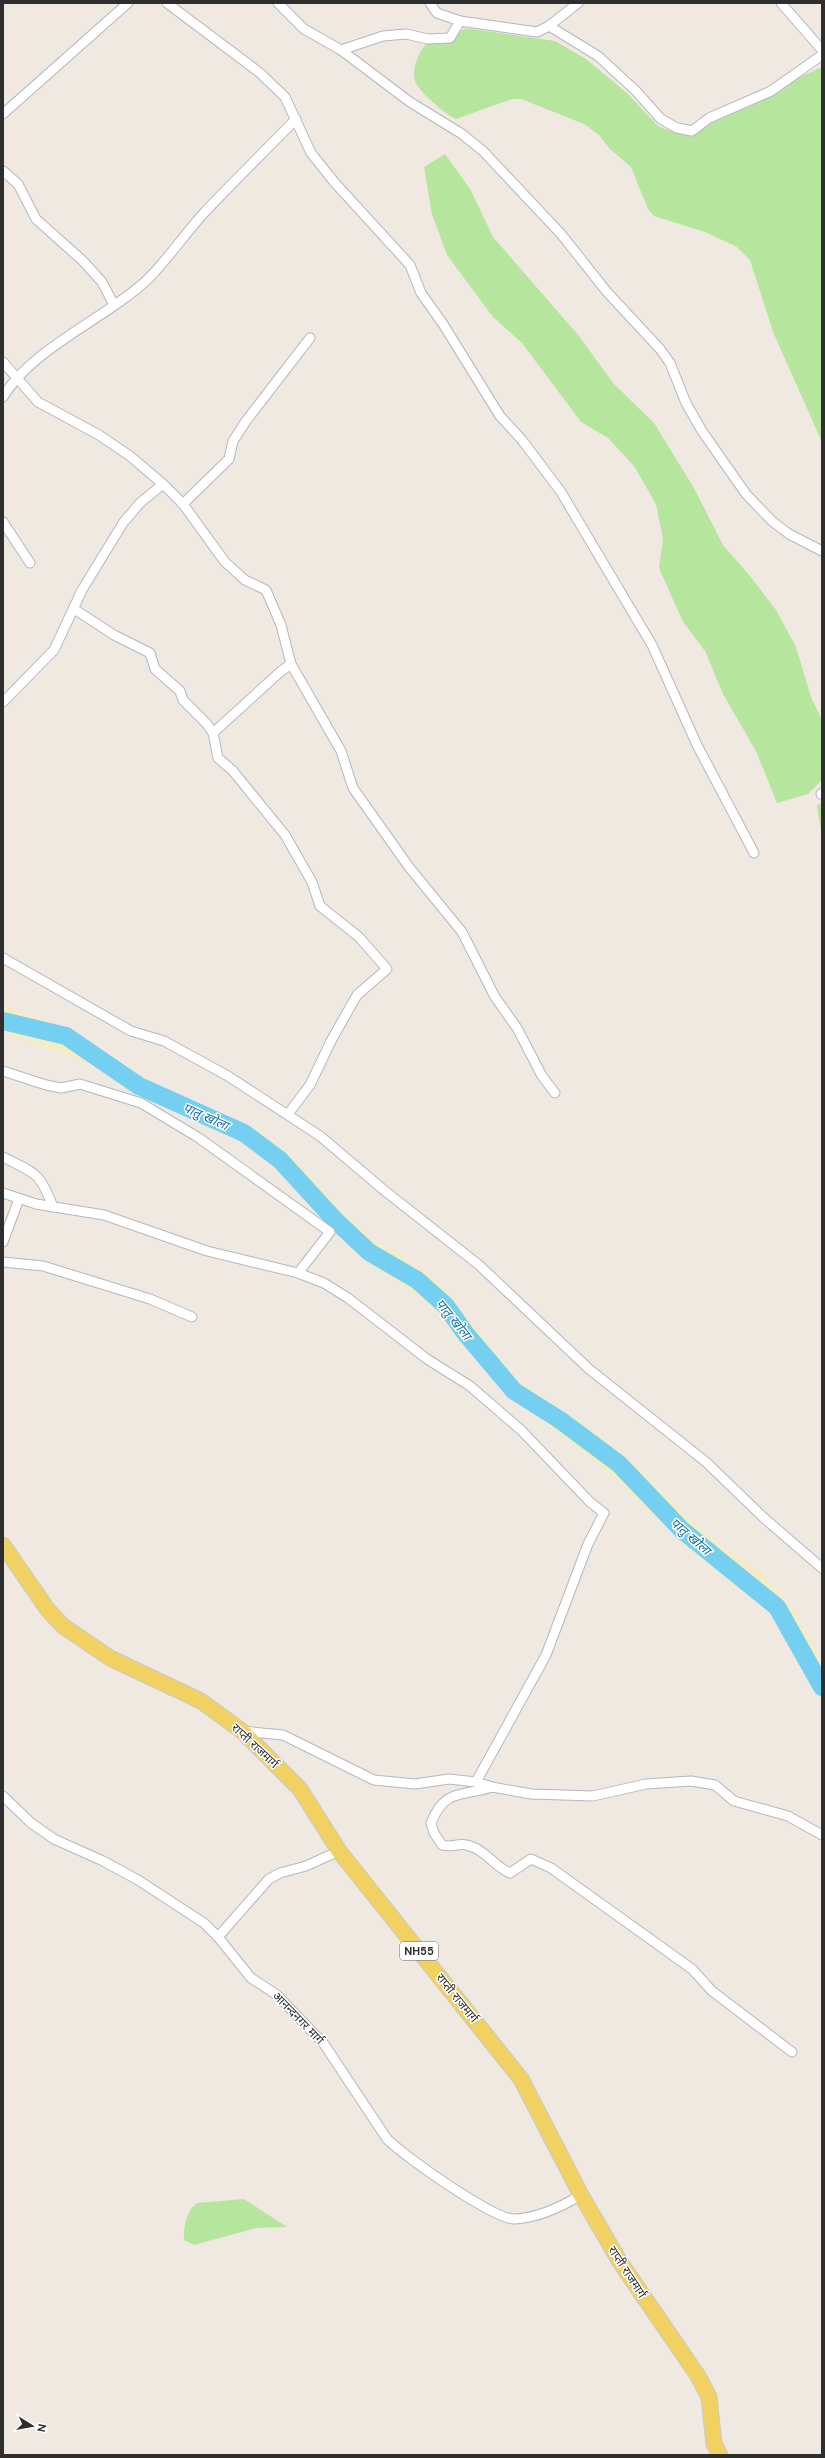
<svg xmlns="http://www.w3.org/2000/svg" width="825" height="2458" font-family="'DM Sans','Noto Sans Devanagari',sans-serif">
	<rect width="100%" height="100%" fill="#efe9e1"/>
	<!-- green -->
	<g fill="#b6e59e">
		<path d="M465,28L555,41L586,59L628,94L659,127L684,135L692,134L724,113H733L752,105L795,79L822,67V442L773,332L750,260L737,247L705,232L654,216L648,209L631,167L610,149L599,135L584,124L521,99H512L456,119C445,114 419,92 415,81C411,70 419,51 427,43C455,45 445,42 465,28Z"/>
		<path d="M445,154L470,189L493,237L579,336L613,383L654,423L694,488L723,545L750,576L776,610L796,647L811,697L822,720V780L808,794L777,803L756,751L723,694L705,651L683,622L659,568L663,539L656,504L634,466L608,438L581,422L522,343L493,317L447,255L432,214L424,167Z"/>
		<path d="M822,802V836L817,806Z"/>
		<path d="M244,2199L287,2227L256,2228L194,2245L184,2240C183,2228 187,2210 197,2203Z"/>
	</g>
	<!-- sand -->
	<path fill="#f3ecc5" d="M3,1005L56,1025L97,1049L149,1086L261,1133L296,1160L346,1215L376,1242L397,1253L429,1275L451,1295L517,1381L586,1426L641,1469L682,1512L720,1545L761,1571L794,1609L822,1662V1705L796,1652L770,1613L686,1546L610,1474L518,1401L465,1348L434,1310L401,1284L358,1256L304,1200L286,1177L255,1148L157,1102L98,1066L3,1033Z"/>
	<g fill="none" stroke-linecap="round" stroke-linejoin="round">
		<!-- river -->
		<path stroke="#75cff0" stroke-width="18" d="M3,1021L66,1036L139,1086L244,1133L280,1160L335,1220L369,1252L417,1280L446,1306L465,1333L514,1391L560,1420L619,1464L682,1530L777,1607L822,1687"/>
		<defs>
			<g id="street">
				<path d="M167,3L260,73L285,97L311,153L335,183L410,265L421,293L443,324L500,416L522,440L561,492L652,645L697,745L754,853"/>
				<path d="M278,3L304,29L341,50L410,102L462,134L483,151L561,234L607,292L660,349L670,363L686,403L702,431L746,494L772,521L789,534L822,551"/>
				<path d="M430,3L437,13L460,21"/>
				<path d="M781,3L822,50"/>
				<path d="M549,26L598,56L636,91L661,119L677,128L692,131L709,118L771,91L822,55"/>
				<path d="M341,50L383,36L406,34L428,39L450,38L460,21L537,32L549,26L578,3"/>
				<path d="M3,114L128,3"/>
				<path d="M3,171L18,184L36,219L83,261L102,282L114,305"/>
				<path d="M3,362L38,402L99,435L130,456L163,484L183,504L225,562L245,580L266,590L281,625L291,664L341,751L353,788L409,867L462,932L495,997L517,1028L542,1076L555,1093"/>
				<path d="M3,397C32,348 107,318 148,279C168,259 184,235 203,214C233,182 265,151 296,119"/>
				<path d="M183,504L229,459L233,441L246,421L310,338"/>
				<path d="M3,522L30,563"/>
				<path d="M74,609L114,635L150,653L155,669L180,691L183,700L207,724L213,733L218,758L233,771L285,835L312,882L320,906L359,937L387,969L357,995L331,1041L310,1085L288,1114"/>
				<path d="M3,702L54,650L82,590L123,523L140,503L163,484"/>
				<path d="M213,733L280,672L291,664"/>
				<path d="M821,794L822,793"/>
				<path d="M3,958L131,1031L164,1041L228,1076L320,1136L385,1191L479,1265L589,1369L706,1462L764,1518L822,1568"/>
				<path d="M3,1071L46,1085L61,1088L80,1084L141,1103L199,1138L330,1232L298,1273"/>
				<path d="M3,1157C36,1174 39,1171 53,1207"/>
				<path d="M3,1193L36,1204L104,1215L207,1251L298,1273L324,1283L348,1298L427,1359L470,1386L521,1430L590,1502L604,1513L588,1544L546,1655L476,1782"/>
				<path d="M3,1242L19,1199"/>
				<path d="M3,1262L43,1266L150,1299L192,1317"/>
				<path d="M242,1731L283,1735L374,1780L415,1784L449,1779L476,1782L492,1787L531,1794L593,1796L646,1784L691,1781L715,1785L734,1801L788,1816L822,1835"/>
				<path d="M492,1787C461,1797 445,1788 431,1823L434,1833L442,1845C451,1848 458,1843 466,1845C486,1849 494,1867 510,1873L531,1859L551,1868L692,1969L712,1991L792,2052"/>
				<path d="M3,1796L31,1823L54,1839L103,1861L138,1880L204,1923L218,1937L251,1978L277,1995L324,2044L387,2139C404,2156 494,2220 515,2219C538,2218 561,2207 581,2195"/>
				<path d="M218,1937L269,1879L280,1873L306,1866L339,1851"/>
			</g>
			<path id="primary" d="M3,1545L48,1610L63,1626L110,1658L201,1701L242,1731L300,1789L339,1851L521,2079L581,2195L620,2262L698,2376L709,2397L714,2444L720,2455"/>
		</defs>
		<!-- street casing -->
		<use href="#street" stroke="#b4b7c1" stroke-width="11"/>
		<!-- primary casing -->
		<use href="#primary" stroke="#c9c9c9" stroke-width="17"/>
		<!-- street -->
		<use href="#street" stroke="#fff" stroke-width="9"/>
		<!-- primary -->
		<use href="#primary" stroke="#f2d163" stroke-width="15"/>
	</g>
	<g text-anchor="middle" stroke-width="3" stroke-linejoin="round" paint-order="stroke">
		<!-- shield labels -->
		<rect fill="#fff" stroke="#6d6d6d" stroke-width="1" x="400" y="1942" width="38" height="18" rx="3"/>
		<g font-size="11" font-weight="bold" fill="#2e2e2e">
			<text x="419" y="1955">NH55</text>
		</g>
		<!-- street labels -->
		<g font-size="12" fill="#2e2e2e" stroke="#fff">
			<text transform="translate(255 1746) rotate(43)" y="4">राप्ती राजमार्ग</text>
			<text transform="translate(457 1998) rotate(51)" y="4">राप्ती राजमार्ग</text>
			<text transform="translate(298 2018) rotate(46)" y="4">आनन्दनगर मार्ग</text>
			<text transform="translate(627 2272) rotate(57)" y="4">राप्ती राजमार्ग</text>
		</g>
		<!-- water labels -->
		<g font-size="13" font-style="italic" fill="#0d6fa3" stroke="#fff">
			<text transform="translate(206 1116) rotate(24)" y="5">पातु खोला</text>
			<text transform="translate(454 1319) rotate(51)" y="5">पातु खोला</text>
			<text transform="translate(691 1536) rotate(41)" y="5">पातु खोला</text>
		</g>
	</g>
	<!-- border -->
	<rect width="825" height="2458" fill="none" stroke="#2e2e2e" stroke-width="8"/>
	<!-- north arrow -->
	<g transform="translate(32 2426) rotate(101)" stroke="#ffffff" stroke-width="3" paint-order="stroke">
	<path d="M0-3L7 15L0 10L-7 15Z" fill="#2e2e2e"/>
	<text y="-6" font-size="11" font-weight="bold" text-anchor="middle" fill="#2e2e2e">N</text>
	</g>
</svg>
